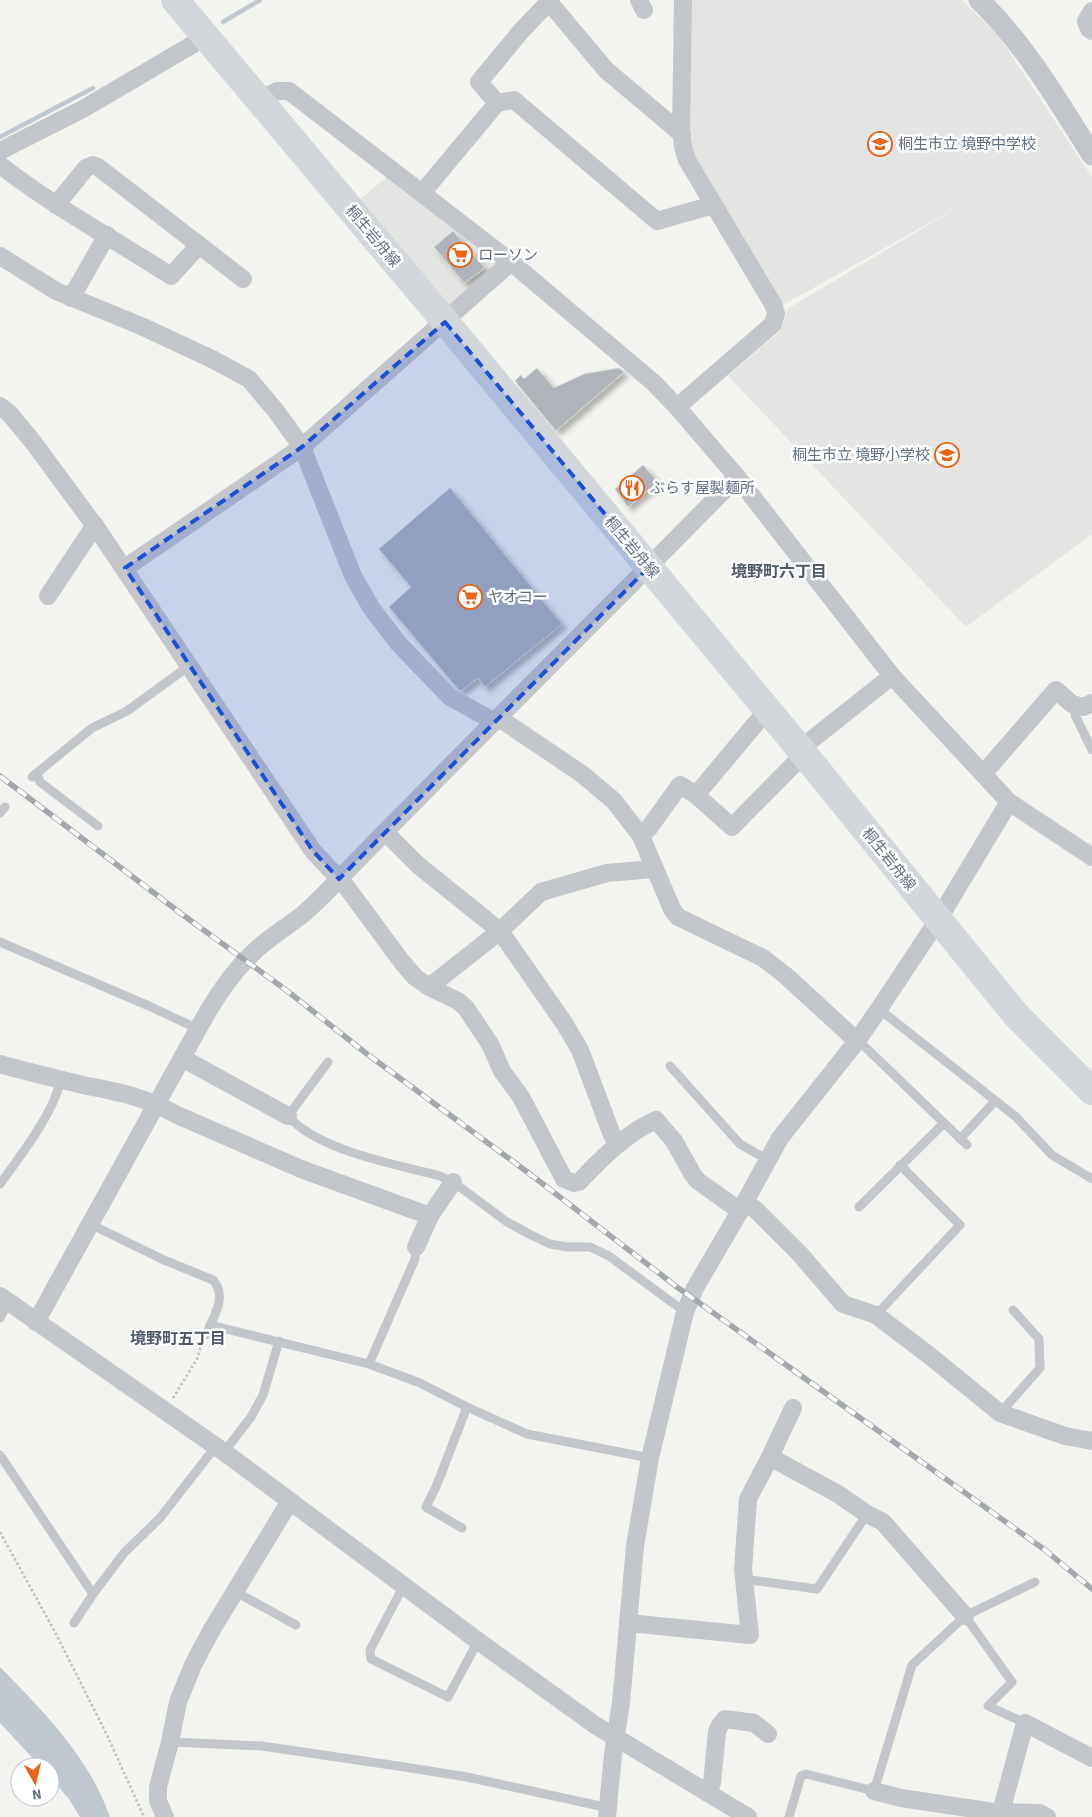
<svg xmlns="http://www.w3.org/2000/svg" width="1092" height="1817" font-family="'Source Sans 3','Noto Sans JP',sans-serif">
	<defs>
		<filter id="shadow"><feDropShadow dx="4.5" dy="4.5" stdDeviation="2.5" flood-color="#0004"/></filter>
	</defs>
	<rect width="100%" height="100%" fill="#f3f4ef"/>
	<!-- built -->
	<g fill="#e4e5e3">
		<path d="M689,0H962L998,35L1092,177V534L966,627L728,376L780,331L787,309L970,200L783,305L694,156L687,133Z"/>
		<path d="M387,177L499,263L449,306L359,200Z"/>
	</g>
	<!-- water -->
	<path fill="#c0c9d0" d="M0,1667C44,1712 89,1757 110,1817H80L69,1799L50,1777V1767H41L0,1723Z"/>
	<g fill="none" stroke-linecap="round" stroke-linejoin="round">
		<!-- stream -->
		<g stroke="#c0c9d0" stroke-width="4.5">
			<path d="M223,22L260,0"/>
			<path d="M0,137L93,88"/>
		</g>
	</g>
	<!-- building -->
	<g fill="#aeb4ba" stroke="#d5d5d2" filter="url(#shadow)">
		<path d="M453,231L485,268L464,283L434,247Z"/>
		<path d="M537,368L554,388L584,374L619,368L624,372L556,431L515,381L521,375L524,379Z"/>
		<path d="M643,465L658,482L628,507L615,489Z"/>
		<path d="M450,488L562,624L485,687L478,678L461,691L458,689L389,607L411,587L379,549Z"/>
	</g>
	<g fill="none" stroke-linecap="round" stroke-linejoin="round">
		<!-- path -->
		<g stroke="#bdbec0" stroke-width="2.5" stroke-dasharray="2.5 2.5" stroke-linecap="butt">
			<path d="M173,1398L197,1359L201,1346"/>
			<path d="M0,1532L55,1632L107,1735L144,1817"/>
		</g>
		<!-- service -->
		<g stroke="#c3c6ca" stroke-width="9">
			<path d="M1083,707L1075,715L1092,750"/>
			<path d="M37,773L40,782L98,826"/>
			<path d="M32,777L92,728L127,711L189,666"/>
			<path d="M0,813L5,807"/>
			<path d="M0,942L149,1006L198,1029"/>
			<path d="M879,1009L1015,1116L1052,1155L1092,1179"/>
			<path d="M857,1041L863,1045L967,1145"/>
			<path d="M328,1062L288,1116C319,1151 395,1164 440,1176L453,1182L507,1222L531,1235L550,1244L567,1247H590L609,1256L685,1312"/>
			<path d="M670,1066L740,1144L768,1160"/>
			<path d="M960,1139L995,1101"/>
			<path d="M0,1184C19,1158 56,1110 60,1080"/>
			<path d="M859,1207L943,1124"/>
			<path d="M90,1224L164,1260L213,1280C228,1297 213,1317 206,1335"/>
			<path d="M876,1315L960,1225L900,1165"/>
			<path d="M0,1318L8,1302"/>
			<path d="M210,1325L369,1364L415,1259L416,1247"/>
			<path d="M369,1364L420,1383L467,1407L527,1434L650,1458"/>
			<path d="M1000,1413L1040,1368L1039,1339L1013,1310"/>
			<path d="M224,1452L251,1417L263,1395L279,1341"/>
			<path d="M0,1455L93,1594"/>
			<path d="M462,1528L426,1507L436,1487L467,1407"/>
			<path d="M744,1579L817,1589L867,1514"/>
			<path d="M404,1585L370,1650L371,1659L448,1697L478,1641"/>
			<path d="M234,1591L296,1625"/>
			<path d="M965,1616L1012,1682L988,1706L1025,1723"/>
			<path d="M74,1623L93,1594L124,1553L160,1518L216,1446"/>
			<path d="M170,1742L262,1746L398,1766L467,1777L609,1808"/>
			<path d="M789,1817L801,1776L806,1774L874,1791L912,1665L965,1616L1035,1582"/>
		</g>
		<!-- minor -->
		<g stroke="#c3c6ca" stroke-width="18">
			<path d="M639,0L644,10"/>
			<path d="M1092,11L1086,21L1089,29L1092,31"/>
			<path d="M259,100L277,91H289L511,262L654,383L677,407L737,477L892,676L1009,802L1092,857"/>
			<path d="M497,103L479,82L522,30L549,2L606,70L682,134"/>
			<path d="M0,151L83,109L207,36"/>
			<path d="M0,165C54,207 114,239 171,276L199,245"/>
			<path d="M422,193L497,103L514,100L657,221L713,205"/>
			<path d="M56,205L86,168L93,165L98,167L243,279"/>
			<path d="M0,256L56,291L141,326L212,359L249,379L276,411L302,447L353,576L372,609L399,644L450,697L495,722"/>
			<path d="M71,298L107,235"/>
			<path d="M0,406L9,413L33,442L98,530L313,851L345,885L402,962L415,977L429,987L458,1001L466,1008L490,1044L502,1071L521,1097L564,1179L574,1183L579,1182C601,1159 626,1133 656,1120L674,1141L693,1175L698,1181L740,1211"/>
			<path d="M677,407L773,324L776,313L773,304L687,160L683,147L681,131L683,0"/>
			<path d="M125,568L302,447L511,262"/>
			<path d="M48,596L95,525"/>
			<path d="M767,710L696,795L732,827L804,754"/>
			<path d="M499,718L582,774L614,801L641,836L672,909L678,917L763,958L785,975L857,1041"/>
			<path d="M800,749L892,676"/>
			<path d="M983,774L1056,690L1072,704L1083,707L1092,703"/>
			<path d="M385,832L418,865L500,931L564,1023L580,1050L612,1135L618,1144"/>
			<path d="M641,836L649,828L680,785L696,795"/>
			<path d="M429,987L500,931L541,892L607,873L654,869"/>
			<path d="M182,1058L288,1116"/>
			<path d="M0,1064C27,1072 55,1078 83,1085C117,1092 144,1096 175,1114L301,1169L430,1216"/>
			<path d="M745,1202L756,1210L799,1253L843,1304L876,1315L930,1356L1000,1413L1065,1436L1092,1441"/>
			<path d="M416,1247L430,1216L453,1182"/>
			<path d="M0,1296L224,1452L478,1641L595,1725L748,1817"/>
			<path d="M36,1322L198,1029C214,1000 231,973 255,951C268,938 284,929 298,918C315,905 329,889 343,875C473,741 607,610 737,477"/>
			<path d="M770,1457L793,1408"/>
			<path d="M628,1623L750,1635L743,1569L748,1499L770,1457L838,1494L867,1514L883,1522L965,1616"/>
			<path d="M874,1791L901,1798L994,1812L1040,1813L1047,1817"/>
			<path d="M707,1793L712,1783L717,1732L720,1725L725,1719L754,1723L768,1734"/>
			<path d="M1001,1812L1025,1723L1092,1758"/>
			<path d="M165,1817L158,1801V1787L170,1742L178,1702L193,1665L211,1631L290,1501"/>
			<path d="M607,1817L613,1754L621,1703L635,1546L650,1458L685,1312L695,1288L740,1211L780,1138L857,1041L879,1009L938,920L1009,802"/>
		</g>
		<!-- tertiary -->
		<path stroke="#c3c6ca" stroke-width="21" d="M979,0C1025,44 1058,101 1092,155"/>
		<!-- primary -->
		<path stroke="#d2d7dc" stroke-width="28" d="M175,0L438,313L800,749L1016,1015L1092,1091"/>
		<defs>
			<path id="rail" d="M0,776L183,915L286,990L367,1054L526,1171L677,1287L1045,1550L1092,1589"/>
		</defs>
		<!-- rail casing -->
		<use href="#rail" stroke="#a3a8ae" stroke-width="5.5"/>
		<!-- rail -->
		<use href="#rail" stroke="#fff" stroke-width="4" stroke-dasharray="11" stroke-linecap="butt"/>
	</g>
	<!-- marked area -->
	<path fill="#1d4ed8" fill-opacity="0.2" stroke="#1d4ed8" stroke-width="4" stroke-dasharray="10 6" stroke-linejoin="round" d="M445,322L649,567L339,879L313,851L125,568L302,447Z"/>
	<!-- icons -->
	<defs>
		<symbol id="school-ring" viewBox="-11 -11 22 22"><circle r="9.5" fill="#fff" stroke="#eb6218" stroke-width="1.5"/><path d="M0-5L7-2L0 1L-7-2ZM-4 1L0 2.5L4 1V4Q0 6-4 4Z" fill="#eb6218"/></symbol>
		<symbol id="supermarket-ring" viewBox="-11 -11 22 22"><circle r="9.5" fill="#fff" stroke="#eb6218" stroke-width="1.5"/><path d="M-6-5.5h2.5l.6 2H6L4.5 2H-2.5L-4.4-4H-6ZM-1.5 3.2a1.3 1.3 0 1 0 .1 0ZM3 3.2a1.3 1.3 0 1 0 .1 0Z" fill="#eb6218"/></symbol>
		<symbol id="restaurant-ring" viewBox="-11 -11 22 22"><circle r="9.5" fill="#fff" stroke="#eb6218" stroke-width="1.5"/><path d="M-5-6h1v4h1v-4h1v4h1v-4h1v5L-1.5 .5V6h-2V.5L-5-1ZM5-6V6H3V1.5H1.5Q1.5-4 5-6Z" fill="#eb6218"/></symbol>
	</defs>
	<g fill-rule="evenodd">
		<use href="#school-ring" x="866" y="130" width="28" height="28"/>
		<use href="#supermarket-ring" x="446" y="241" width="28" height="28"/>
		<use href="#school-ring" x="933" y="441" width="28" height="28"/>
		<use href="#restaurant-ring" x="618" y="474" width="28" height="28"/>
		<use href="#supermarket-ring" x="456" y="583" width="28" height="28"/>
	</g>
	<g text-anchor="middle" stroke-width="5" stroke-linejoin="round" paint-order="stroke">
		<!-- poi labels -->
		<g font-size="15" fill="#617082" stroke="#fff" text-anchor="start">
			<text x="898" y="149">桐生市立 境野中学校</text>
			<text x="478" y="260">ローソン</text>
			<text x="930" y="460" text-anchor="end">桐生市立 境野小学校</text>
			<text x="650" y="493">ぶらす屋製麺所</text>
			<text x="488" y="602">ヤオコー</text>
		</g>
		<!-- street labels -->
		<g font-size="15" fill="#617082" stroke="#fff">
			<text transform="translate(373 236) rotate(50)" y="5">桐生岩舟線</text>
			<text transform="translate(632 547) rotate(50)" y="5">桐生岩舟線</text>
			<text transform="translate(889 859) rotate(51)" y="5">桐生岩舟線</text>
		</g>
		<!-- neighbourhood labels -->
		<g font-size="16" font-weight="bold" fill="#505a67" stroke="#fff">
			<text x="779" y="577">境野町六丁目</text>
			<text x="178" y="1344">境野町五丁目</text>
		</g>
	</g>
	<!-- north arrow -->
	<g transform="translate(35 1782) rotate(172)"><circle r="24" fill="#ffffff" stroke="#c0c6cd"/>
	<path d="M0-4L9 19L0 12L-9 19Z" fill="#eb6218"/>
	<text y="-8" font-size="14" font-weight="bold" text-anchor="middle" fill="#617082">N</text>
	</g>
</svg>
